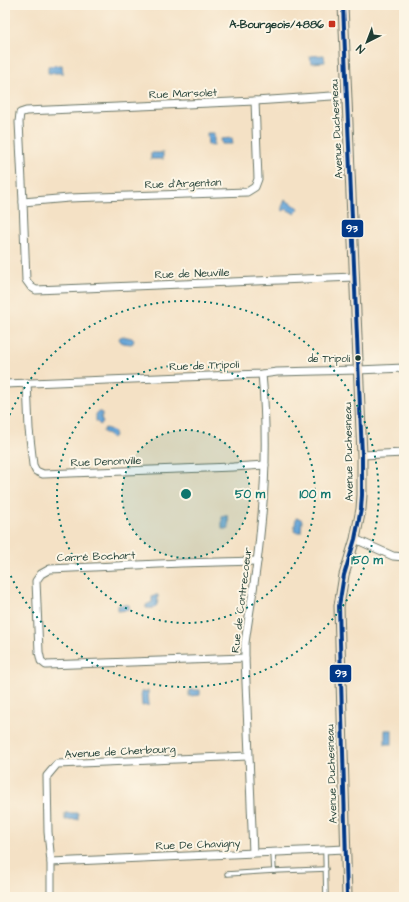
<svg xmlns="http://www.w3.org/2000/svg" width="409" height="902" font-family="'Architects Daughter',sans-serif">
	<rect width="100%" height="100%" fill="#fcf5e5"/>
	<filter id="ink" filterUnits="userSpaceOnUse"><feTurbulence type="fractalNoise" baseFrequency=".025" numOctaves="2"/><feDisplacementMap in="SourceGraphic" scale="8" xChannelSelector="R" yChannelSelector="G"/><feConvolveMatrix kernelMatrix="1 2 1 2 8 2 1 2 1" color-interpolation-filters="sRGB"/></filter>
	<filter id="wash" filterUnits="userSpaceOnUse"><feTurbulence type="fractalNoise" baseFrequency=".012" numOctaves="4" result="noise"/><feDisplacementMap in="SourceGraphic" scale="16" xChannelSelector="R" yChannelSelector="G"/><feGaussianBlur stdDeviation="0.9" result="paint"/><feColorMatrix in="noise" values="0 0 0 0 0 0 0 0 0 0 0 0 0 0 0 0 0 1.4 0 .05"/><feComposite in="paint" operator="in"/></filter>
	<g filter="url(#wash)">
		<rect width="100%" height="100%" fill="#f4e1c5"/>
		<!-- water -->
		<g fill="#66a4d7" stroke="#427086">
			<path d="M324,55L325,62L311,63L310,56Z"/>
			<path d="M62,65L63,73H48V66Z"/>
			<path d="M207,133H214V145H208Z"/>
			<path d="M232,138L233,144H222L221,139Z"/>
			<rect x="151" y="153" width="12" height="6"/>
			<path d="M285,200L299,208L295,214L286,209L284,211L282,210V207Z"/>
			<path d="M123,336L132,338L134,340L133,343L131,344L122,343L119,339L120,337Z"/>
			<path d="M98,412H100L102,413V416L101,417L103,423L102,424H101L100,425L96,421V414Z"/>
			<path d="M105,428C110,429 114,431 115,436L112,438C109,435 106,434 103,432V431Z"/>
			<path d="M222,516H228L229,529H222Z"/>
			<path d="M296,518L301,519L302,520L301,532H295L294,531Z"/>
			<path d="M156,595H158C158,605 157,610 146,608V605L152,602V597Z"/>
			<path d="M118,605H129V610L118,611Z"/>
			<path d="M189,690H200V695L189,696Z"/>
			<path d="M148,691L149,705L142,706L141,692Z"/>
			<rect x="385" y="730" width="7" height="14"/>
			<path d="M65,813H78V819L65,820Z"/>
		</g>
	</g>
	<g filter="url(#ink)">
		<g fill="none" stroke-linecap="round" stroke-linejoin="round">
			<defs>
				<g id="lane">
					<path d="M325,850L326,897"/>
					<path d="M273,853L274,871L326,869"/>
					<path d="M227,874L274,871"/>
				</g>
				<g id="street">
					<path d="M347,95L255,101L26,111L20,113L19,122L23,202L26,280L31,287L36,290L354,277"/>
					<path d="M23,202L69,198L247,192L255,187L258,179L255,101"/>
					<path d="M27,383L29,429L33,465L36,471L43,474L233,467L265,465"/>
					<path d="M5,384L262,374L277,372L358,370L404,368"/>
					<path d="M362,455L404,453"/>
					<path d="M355,539L393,556L404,557"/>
					<path d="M245,658L46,665L41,661L39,652L36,581L41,574L50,569L181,563L257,561"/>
					<path d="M253,853L245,658V643C250,607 257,571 260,535C266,481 267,427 262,374"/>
					<path d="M51,862L346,849"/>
					<path d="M51,897V862L48,832L47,776L57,764L248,756"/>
				</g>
				<path id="secondary" d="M343,5L362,455V495L361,509L355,539L344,575L339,606L347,897"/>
			</defs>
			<!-- lane casing -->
			<use href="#lane" stroke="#6a7667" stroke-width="5.5"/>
			<!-- street casing -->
			<use href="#street" stroke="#6a7667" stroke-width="9"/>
			<!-- secondary casing -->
			<use href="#secondary" stroke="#6a7667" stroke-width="11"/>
			<!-- lane -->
			<use href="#lane" stroke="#fff" stroke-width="3.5"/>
			<!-- street -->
			<use href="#street" stroke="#fff" stroke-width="7"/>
			<!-- secondary -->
			<use href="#secondary" stroke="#fce5cf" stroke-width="9"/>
			<defs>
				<path id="bus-1" d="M343,5L362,455V495L361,509L355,539L344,575L339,606L347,897"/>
			</defs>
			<!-- bus-1 casing -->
			<use href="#bus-1" stroke="#fcf5e5" stroke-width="7"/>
			<!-- bus-1 -->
			<use href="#bus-1" stroke="#013888" stroke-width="4"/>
		</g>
	</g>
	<!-- distance rings -->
	<circle cx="186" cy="494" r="64" fill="#0f766e" fill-opacity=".12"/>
	<g fill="none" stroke="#0f766e" stroke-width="2" stroke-dasharray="2 4">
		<circle cx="186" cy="494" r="64"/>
		<circle cx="186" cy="494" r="129"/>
		<path d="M5 426A193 193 0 1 1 5 562"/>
	</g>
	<!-- markers -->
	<rect fill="#c8321e" stroke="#fcf5e5" stroke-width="1.5" x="328" y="20" width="8" height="8" rx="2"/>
	<circle fill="#1f3d34" stroke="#fcf5e5" stroke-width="1.5" cx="358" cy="358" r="3.5"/>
	<g text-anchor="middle" stroke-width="4" stroke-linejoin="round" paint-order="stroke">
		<!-- bus labels -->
		<g font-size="10" fill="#1f3d34" stroke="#fcf5e5" text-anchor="end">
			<text x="350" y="362">de Tripoli</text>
		</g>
		<!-- poi labels -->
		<g font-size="11" font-weight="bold" fill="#1f3d34" stroke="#fcf5e5" text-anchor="end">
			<text x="324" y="28">A-Bourgeois/4886</text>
		</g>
		<!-- street labels -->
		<g font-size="11" fill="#1f3d34" stroke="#fcf5e5">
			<text transform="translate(183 93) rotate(-2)" y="4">Rue Marsolet</text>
			<text transform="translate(336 129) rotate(-93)" y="4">Avenue Duchesneau</text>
			<text transform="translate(183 183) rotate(-2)" y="4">Rue d'Argentan</text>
			<text transform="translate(192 273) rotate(-2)" y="4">Rue de Neuville</text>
			<text transform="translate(204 365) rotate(-2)" y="4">Rue de Tripoli</text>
			<text transform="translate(348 452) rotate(-91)" y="4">Avenue Duchesneau</text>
			<text transform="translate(106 461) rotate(-2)" y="4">Rue Denonville</text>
			<text transform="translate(96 556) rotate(-2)" y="4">Carré Bochart</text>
			<text transform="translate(241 600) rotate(-83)" y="4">Rue de Contrecoeur</text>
			<text transform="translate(120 751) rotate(-3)" y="4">Avenue de Cherbourg</text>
			<text transform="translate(331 774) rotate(-92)" y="4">Avenue Duchesneau</text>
			<text transform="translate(198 844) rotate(-2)" y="4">Rue De Chavigny</text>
		</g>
	</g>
	<circle cx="186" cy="494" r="6" fill="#0f766e" stroke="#fcf5e5" stroke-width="2"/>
	<g font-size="12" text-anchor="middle" font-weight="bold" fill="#0f766e" stroke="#fcf5e5" stroke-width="4" stroke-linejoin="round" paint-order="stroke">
		<text x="250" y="498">50 m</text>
		<text x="315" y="498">100 m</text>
		<text x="367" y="564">150 m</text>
	</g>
	<g stroke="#fcf5e5" stroke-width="1.5">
		<rect x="341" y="219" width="23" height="19" rx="4" fill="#013888"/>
		<rect x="329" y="664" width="23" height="19" rx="4" fill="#013888"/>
	</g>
	<g font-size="11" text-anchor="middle" font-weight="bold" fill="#fff">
		<text x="352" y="232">93</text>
		<text x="341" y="677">93</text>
	</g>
	<!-- margin -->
	<rect width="409" height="902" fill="none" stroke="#fcf5e5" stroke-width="20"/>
	<!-- north arrow -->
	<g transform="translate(367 42) rotate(222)" stroke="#fcf5e5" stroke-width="3" paint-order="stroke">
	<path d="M0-3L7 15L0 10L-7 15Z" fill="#1f3d34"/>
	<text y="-6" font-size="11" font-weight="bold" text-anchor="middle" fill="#1f3d34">N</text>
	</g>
</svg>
